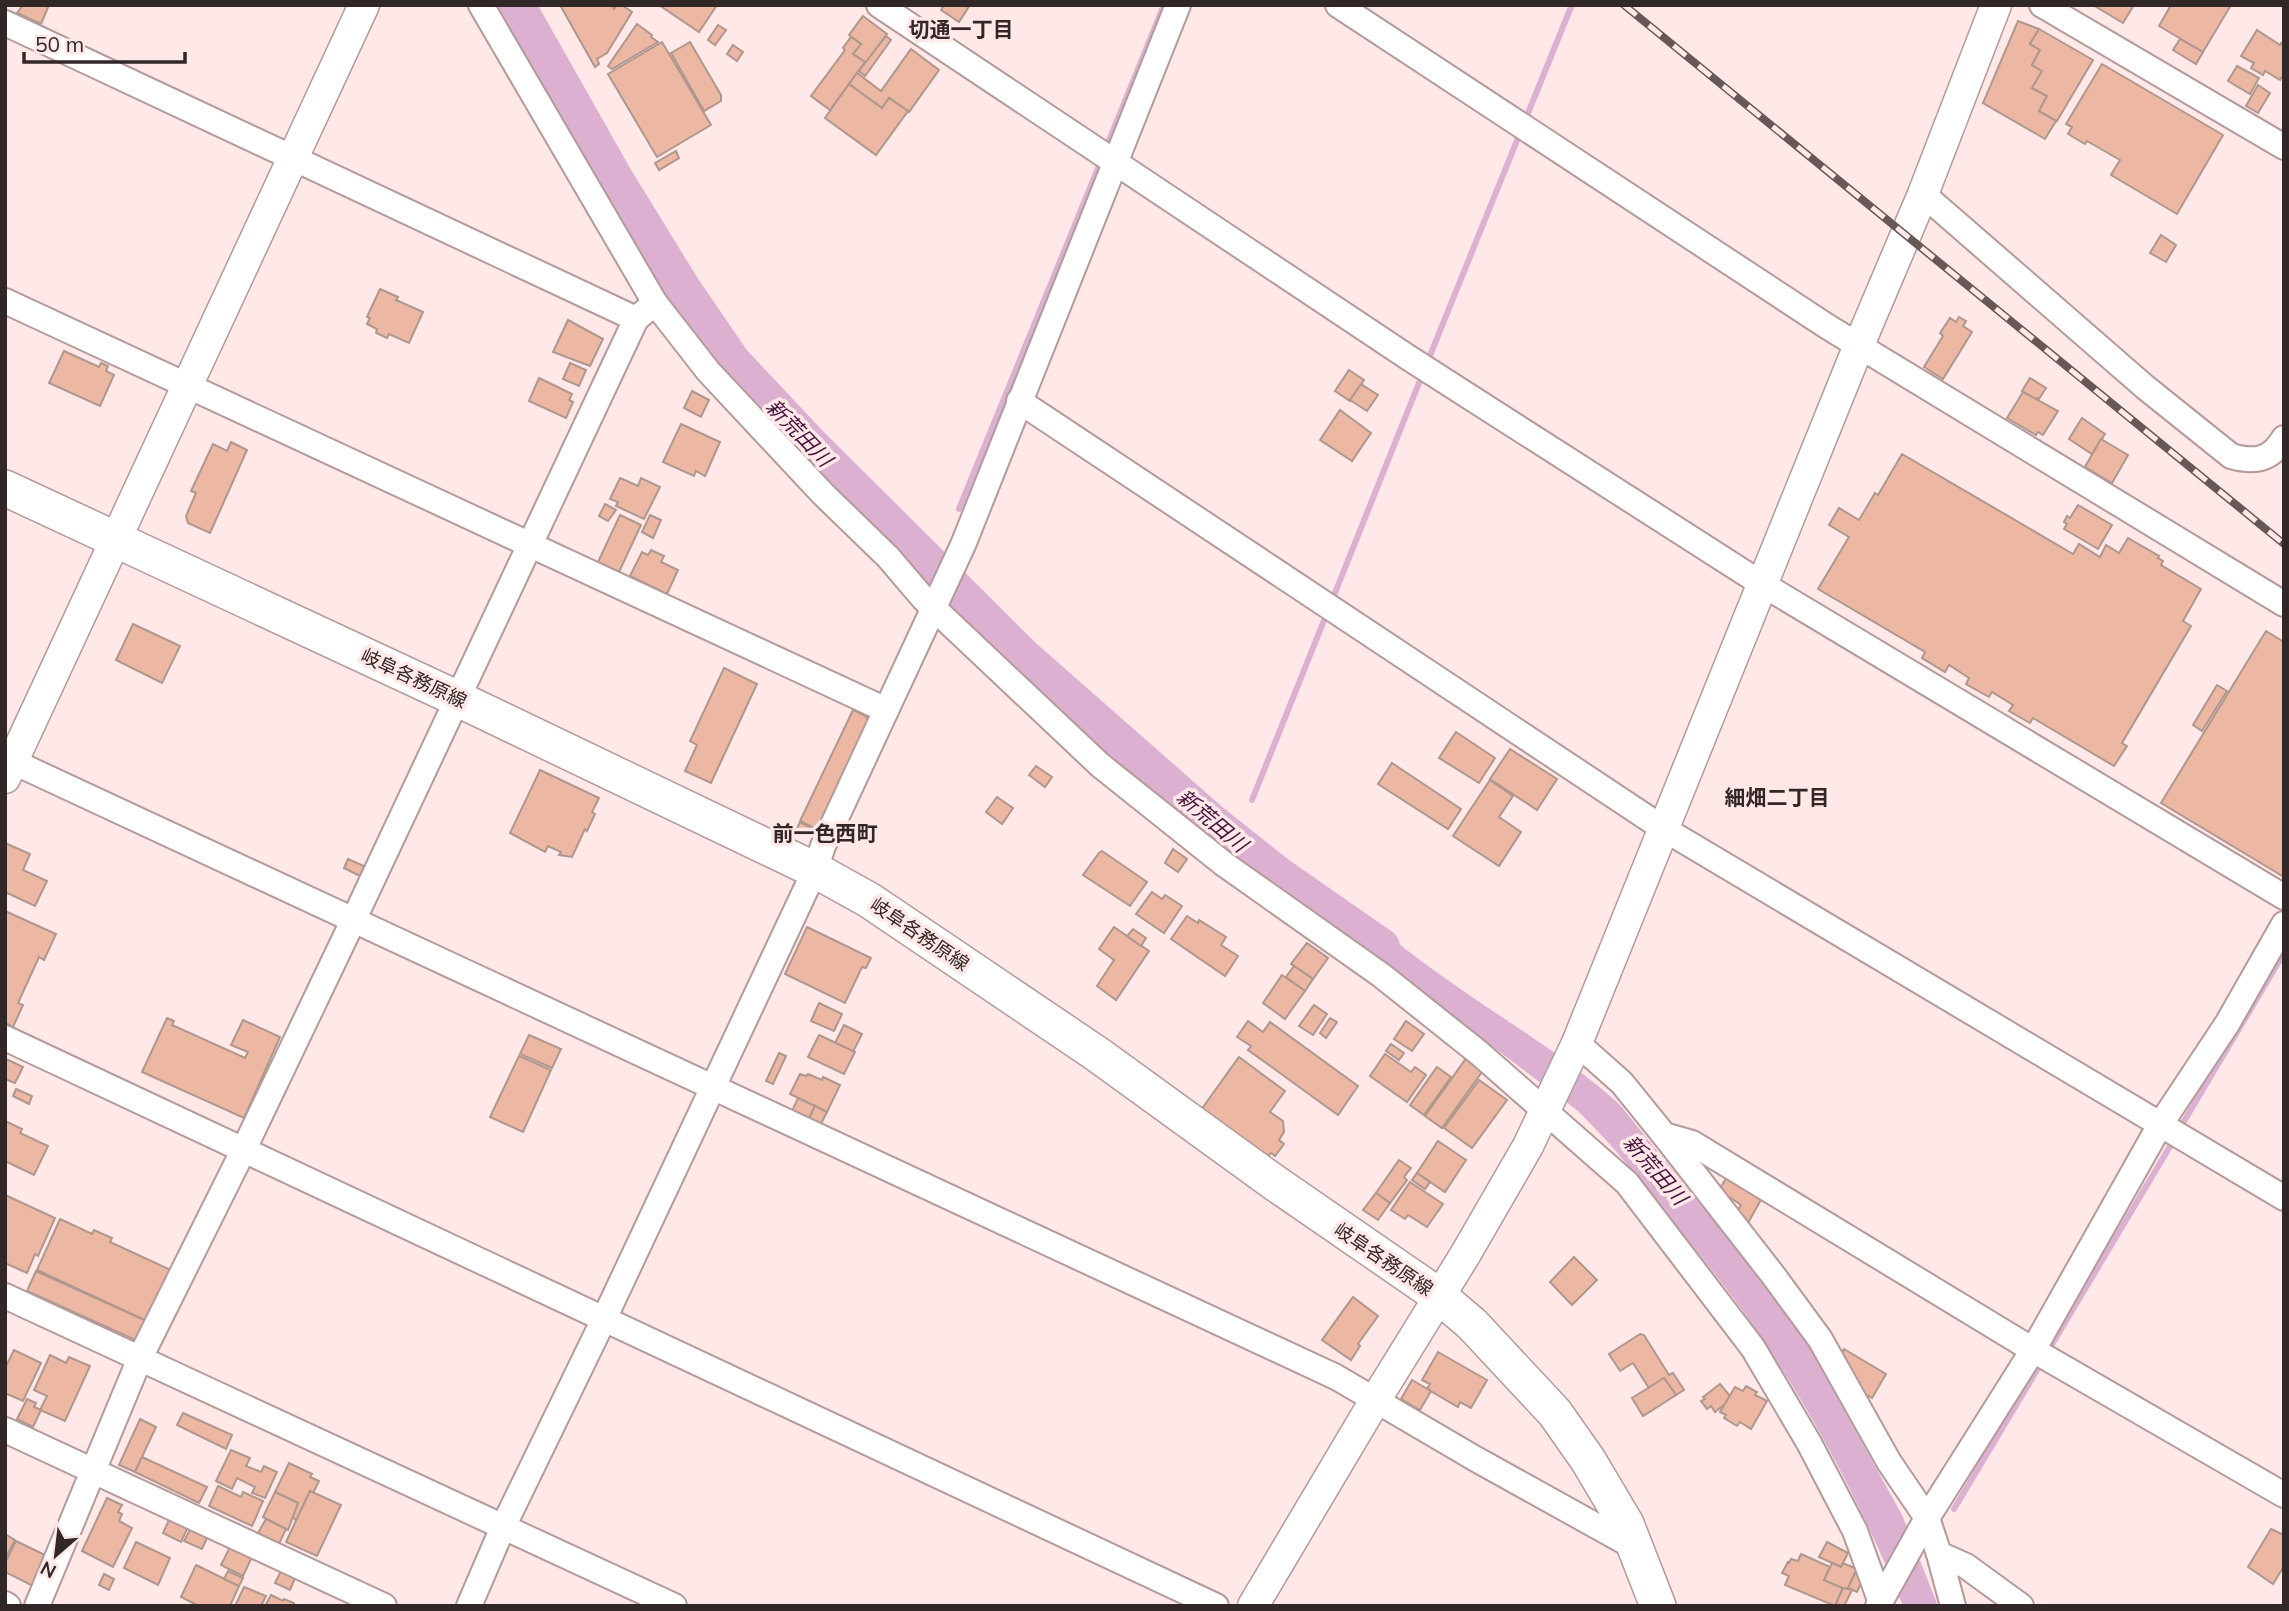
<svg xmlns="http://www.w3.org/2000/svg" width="2289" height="1611" font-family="Mulish,'Noto Sans JP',sans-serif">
	<rect width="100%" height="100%" fill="#ffe8e7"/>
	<!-- water -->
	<path fill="#dbb0d1" d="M1349,904C1380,928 1410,954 1442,976C1502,1019 1565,1055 1620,1105L1730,1241L1807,1343L1902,1515L1938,1606H1903C1860,1500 1802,1391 1734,1299C1716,1275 1696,1251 1678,1228C1646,1187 1615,1147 1578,1111L1333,926Z"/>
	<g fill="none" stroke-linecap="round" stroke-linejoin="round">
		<!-- stream -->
		<g stroke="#dbb0d1" stroke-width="6">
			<path d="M1524,123L1571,7"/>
			<path d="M1106,148L1164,5"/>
			<path d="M1427,363L1520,133"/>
			<path d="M959,509L1101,161"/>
			<path d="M1331,603L1423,373"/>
			<path d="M1252,800L1327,613"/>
			<path d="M2180,1128L2284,953"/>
			<path d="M2048,1351L2175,1138"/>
			<path d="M1954,1509L2043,1360"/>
		</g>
		<!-- river -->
		<path stroke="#dbb0d1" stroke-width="38" d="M516,5L615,180L682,289L732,362L810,445L1023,657L1213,824L1276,874L1381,947"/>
	</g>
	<!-- building -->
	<g fill="#ecb8a3" stroke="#af978e" stroke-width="2">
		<path d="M23,5H49L41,24L17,13Z"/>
		<path d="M560,5H612L614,9L617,5H622L632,12L607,53L597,59L599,64L595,67Z"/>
		<path d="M659,5H717L699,32Z"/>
		<path d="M944,5H970L959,22L941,10Z"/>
		<path d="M2093,5H2134L2123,23Z"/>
		<path d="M2171,5H2231L2203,52L2159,26Z"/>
		<path d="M863,16L887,34L866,63L853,54L861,44L849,35Z"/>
		<path d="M2018,21L2039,29L2030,44L2040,50L2032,65L2042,71L2032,88L2047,96L2039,111L2056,121L2045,139L1983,103Z"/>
		<path d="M637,24L652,35L651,37L658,42L612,69L608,66Z"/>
		<path d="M718,25L726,30L715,45L708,40Z"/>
		<path d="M2039,29L2093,60L2057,121L2039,111L2047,96L2032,88L2042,71L2032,65L2040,50L2030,44Z"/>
		<path d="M2257,30L2280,45L2281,43L2284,44V74L2280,80L2265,71L2263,75L2251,68L2254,63L2241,56Z"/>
		<path d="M886,36L891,40L865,76L859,71Z"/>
		<path d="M851,37L861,44L853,54L865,62L830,110L811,96L845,50L843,48Z"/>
		<path d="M2180,39L2203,52L2196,64L2173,50Z"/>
		<path d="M662,42L711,125L657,157L608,74Z"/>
		<path d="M690,42L721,95V101L704,111L671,53Z"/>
		<path d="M733,45L743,52L737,61L727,54Z"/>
		<path d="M911,49L939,70L909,112L889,98L882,108L849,84L857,73L881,91Z"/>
		<path d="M2102,64L2223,135L2177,214L2111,175L2120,160L2087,141L2085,144L2068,134L2072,127L2066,124Z"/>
		<path d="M2237,66L2259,78L2250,94L2228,81Z"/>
		<path d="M849,84L882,108L889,98L908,111L876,155L825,118Z"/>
		<path d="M2258,85L2270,93L2258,113L2246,106Z"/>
		<path d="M676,151L679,158L659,170L655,163Z"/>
		<path d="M2161,235L2176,245L2166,262L2150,253Z"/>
		<path d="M380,289L398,297L396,300L423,312L409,343L389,334L387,338L376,333L377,329L367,324L370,318L367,317Z"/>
		<path d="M1959,317L1966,321L1963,326L1972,332L1943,379L1924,367L1943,336L1940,333L1950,318L1956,322Z"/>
		<path d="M568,320L603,339L590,366L553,352Z"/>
		<path d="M64,351L99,367L101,363L108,366L106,371L114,375L100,406L49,383Z"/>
		<path d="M570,363L586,370L579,386L563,379Z"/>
		<path d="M1349,370L1364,380L1350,401L1335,391Z"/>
		<path d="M539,378L572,394L569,400L573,402L566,418L529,401Z"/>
		<path d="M2030,378L2046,388L2039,399L2036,398L2035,400L2022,391Z"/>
		<path d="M1361,384L1378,395L1367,411L1350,400Z"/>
		<path d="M692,391L709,400L701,417L684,408Z"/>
		<path d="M2023,392L2058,411L2043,435L2038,432L2036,435L2007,418Z"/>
		<path d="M1340,410L1371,433L1352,461L1320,440Z"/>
		<path d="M2082,418L2105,434L2092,454L2069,439Z"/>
		<path d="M681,424L720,442L705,476L696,471L694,476L663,462Z"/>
		<path d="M2101,439L2128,455L2112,483L2085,467Z"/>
		<path d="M231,442L247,450L210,533L188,523L186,516L196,493L191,491L213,444L227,451Z"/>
		<path d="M1902,454L2073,554L2079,544L2100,557L2106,545L2119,553L2128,538L2159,556L2158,558L2163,561L2161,565L2201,589L2183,621L2191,626L2122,743L2127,746L2114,766L2033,718L2030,723L2009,711L2013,705L1992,692L1989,697L1966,684L1969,678L1949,665L1945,672L1922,658L1925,652L1818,589L1849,537L1829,525L1839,508L1859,520L1875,493L1878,495Z"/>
		<path d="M620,478L638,486L641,478L660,487L644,519L616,506L618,502L610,499Z"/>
		<path d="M605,504L616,510L608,521L599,516Z"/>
		<path d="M2078,505L2112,525L2098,549L2064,529L2067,524L2064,522L2067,516L2070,518Z"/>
		<path d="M620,515L641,525L619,572L598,562Z"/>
		<path d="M650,515L661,520L653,538L642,532Z"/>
		<path d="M651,550L664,556L661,562L678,570L667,594L630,576L642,552L648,555Z"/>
		<path d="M133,624L180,646L162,683L116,660Z"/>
		<path d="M2266,631L2284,642V877L2161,803Z"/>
		<path d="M724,668L757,684L711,783L685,771L697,745L690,741Z"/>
		<path d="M2217,685L2227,691L2202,731L2193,725Z"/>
		<path d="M853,710L866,716L868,723L818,830L800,821Z"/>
		<path d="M1456,732L1495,758L1479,783L1439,758Z"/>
		<path d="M1510,749L1557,779L1537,810L1490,779Z"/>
		<path d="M1392,763L1461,809L1448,829L1378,784Z"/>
		<path d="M1036,766L1052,777L1045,787L1029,775Z"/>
		<path d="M540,770L599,798L592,812L595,814L587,831L585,829L572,857L559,855L561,852L548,846L545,852L510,833Z"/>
		<path d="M1490,780L1513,796L1499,817L1521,832L1499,866L1453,836Z"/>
		<path d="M997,797L1013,808L1002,824L986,812Z"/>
		<path d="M800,822L815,830L812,836L797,828Z"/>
		<path d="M5,843L30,854L23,870L47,881L35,906L5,892Z"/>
		<path d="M1173,849L1187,859L1178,872L1165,863Z"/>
		<path d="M1102,851L1147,882L1130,906L1083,875L1099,853Z"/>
		<path d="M348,859L364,866L360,876L344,868Z"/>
		<path d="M1152,892L1162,899L1165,895L1182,906L1164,933L1136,914Z"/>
		<path d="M5,911L56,934L44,960L39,957L18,1003L23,1005L13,1027L5,1023Z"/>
		<path d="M1187,916L1198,923L1199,920L1226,937L1221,945L1238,956L1225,976L1171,939Z"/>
		<path d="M807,927L871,958L866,968L862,967L845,1003L785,974Z"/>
		<path d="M1114,927L1149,951L1116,1000L1097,986L1114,960L1099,949Z"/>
		<path d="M1133,929L1146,938L1141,946L1127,936Z"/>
		<path d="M1307,943L1328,958L1313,979L1291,964Z"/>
		<path d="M1294,966L1313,979L1305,991L1286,977Z"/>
		<path d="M1282,975L1305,991L1285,1019L1263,1003Z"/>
		<path d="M819,1003L842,1014L834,1031L811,1021Z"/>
		<path d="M1314,1005L1327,1014L1313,1035L1299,1026Z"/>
		<path d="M167,1018L174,1021L172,1025L245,1058L248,1052L231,1045L243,1020L280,1037L244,1118L142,1072Z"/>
		<path d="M1330,1018L1337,1022L1326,1038L1320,1033Z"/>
		<path d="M1248,1021L1263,1032L1270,1022L1358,1086L1338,1115L1248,1050L1251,1046L1237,1037Z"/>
		<path d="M1406,1021L1424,1034L1412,1051L1394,1039Z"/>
		<path d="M844,1025L862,1034L853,1052L835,1043Z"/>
		<path d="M529,1035L561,1049L552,1068L520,1054Z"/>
		<path d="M819,1035L855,1052L844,1074L808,1057Z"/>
		<path d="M1391,1044L1404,1053L1399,1060L1386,1051Z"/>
		<path d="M779,1053L786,1056L773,1084L766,1081Z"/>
		<path d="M1385,1054L1411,1072L1415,1067L1426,1075L1407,1102L1370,1076Z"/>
		<path d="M519,1056L551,1070L523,1132L490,1117Z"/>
		<path d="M1239,1057L1285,1091L1270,1112L1283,1121L1284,1132L1279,1140L1284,1144L1275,1156L1271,1153L1268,1156L1201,1110Z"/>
		<path d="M1467,1057L1484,1069L1442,1128L1425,1116Z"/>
		<path d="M6,1059L23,1067L15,1083L5,1079Z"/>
		<path d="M1437,1067L1451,1077L1424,1115L1410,1105Z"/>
		<path d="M800,1074L806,1076L808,1074L822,1080L823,1077L840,1085L827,1112L790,1094Z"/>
		<path d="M1479,1080L1507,1100L1472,1148L1444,1128Z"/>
		<path d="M16,1089L32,1096L29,1104L13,1096Z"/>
		<path d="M798,1098L815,1106L809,1119L792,1111Z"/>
		<path d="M815,1106L827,1112L820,1126L808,1121Z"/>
		<path d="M5,1121L22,1129L20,1133L48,1146L34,1175L5,1161Z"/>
		<path d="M1438,1141L1466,1160L1445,1192L1417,1173Z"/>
		<path d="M1399,1160L1411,1168L1404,1177L1407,1180L1390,1203L1376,1193Z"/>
		<path d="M1417,1173L1430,1182L1425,1189L1412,1180Z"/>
		<path d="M1728,1175L1763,1196L1748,1223L1738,1210L1741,1205L1719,1190Z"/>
		<path d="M1410,1182L1443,1204L1427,1227L1408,1215L1405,1219L1391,1210Z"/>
		<path d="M1376,1193L1390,1203L1378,1220L1363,1210Z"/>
		<path d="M5,1195L55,1218L38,1256L35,1254L27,1273L5,1263Z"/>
		<path d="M60,1219L92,1234L94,1230L112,1238L110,1242L175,1272L151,1323L37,1270Z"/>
		<path d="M1574,1257L1597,1280L1572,1305L1550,1282Z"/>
		<path d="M36,1271L151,1323L142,1343L27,1291Z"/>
		<path d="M1353,1297L1378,1316L1358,1344L1360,1346L1351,1360L1322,1340Z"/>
		<path d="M1640,1334L1644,1335L1669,1375L1673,1373L1684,1390L1676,1395L1664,1378L1649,1388L1633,1363L1620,1371L1609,1354Z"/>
		<path d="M1844,1349L1886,1374L1872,1398L1857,1390L1860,1383L1848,1375L1838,1360Z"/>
		<path d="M14,1350L41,1363L23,1401L5,1393V1368Z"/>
		<path d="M1438,1352L1487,1380L1471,1408L1460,1402L1458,1407L1427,1389L1430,1384L1422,1380Z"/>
		<path d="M50,1355L66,1363L69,1357L90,1366L65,1421L40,1410L47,1396L34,1390Z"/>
		<path d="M1664,1378L1676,1395L1643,1416L1632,1398Z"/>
		<path d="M1412,1380L1431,1391L1420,1410L1401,1399Z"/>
		<path d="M1720,1384L1730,1396L1725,1404L1715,1412L1711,1406L1707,1409L1701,1401L1705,1399L1703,1397Z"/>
		<path d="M1746,1386L1757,1392L1755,1395L1767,1401L1751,1429L1740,1422L1737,1426L1724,1418L1726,1415L1720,1412L1735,1387L1743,1391Z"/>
		<path d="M27,1399L36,1403L34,1407L41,1410L33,1427L17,1419Z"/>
		<path d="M183,1413L232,1435L226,1449L177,1425Z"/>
		<path d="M140,1419L156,1427L135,1472L119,1465Z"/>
		<path d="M231,1450L250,1458L246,1466L261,1472L264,1466L277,1472L265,1498L252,1493L255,1487L237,1478L232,1489L216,1481Z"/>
		<path d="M142,1457L207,1487L199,1503L135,1472Z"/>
		<path d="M289,1463L312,1474L310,1477L319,1481L313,1493L310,1491L296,1521L292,1515L298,1503L275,1492Z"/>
		<path d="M218,1486L241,1497L243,1492L263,1501L252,1526L209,1506Z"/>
		<path d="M310,1491L341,1505L317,1556L286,1542Z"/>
		<path d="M275,1492L298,1503L288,1530L263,1517Z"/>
		<path d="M107,1498L122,1505L118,1512L122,1514L119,1521L132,1528L113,1567L82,1551Z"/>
		<path d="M170,1518L188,1527L181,1542L163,1533Z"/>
		<path d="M266,1519L286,1529L279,1544L258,1533Z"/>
		<path d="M191,1528L208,1536L202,1549L184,1541Z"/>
		<path d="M2271,1529L2284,1535V1566L2273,1584L2248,1567Z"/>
		<path d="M5,1534L15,1540L5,1559Z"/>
		<path d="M16,1541L47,1556L33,1586L5,1572V1563Z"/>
		<path d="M136,1542L170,1558L158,1585L124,1568Z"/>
		<path d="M1827,1542L1848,1553L1841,1567L1819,1557Z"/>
		<path d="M230,1547L252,1557L243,1576L221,1565Z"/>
		<path d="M1801,1554L1830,1567L1824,1580L1843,1588L1835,1606L1785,1585L1789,1576L1782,1573L1788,1562L1789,1563L1791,1559L1798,1561Z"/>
		<path d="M1832,1563L1841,1567L1843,1563L1857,1569L1847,1590L1824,1580Z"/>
		<path d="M196,1565L239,1586L230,1606H199L181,1597Z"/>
		<path d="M282,1569L296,1576L290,1590L275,1583Z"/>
		<path d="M228,1571L243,1578L239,1586L224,1579Z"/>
		<path d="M1856,1571L1865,1575L1857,1592L1848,1588Z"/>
		<path d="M104,1574L114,1579L109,1590L99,1585Z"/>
		<path d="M244,1587L266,1596L261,1606H235Z"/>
		<path d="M1843,1588L1852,1590L1844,1606H1835Z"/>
		<path d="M271,1595L283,1601L284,1599L294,1603L293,1606H265Z"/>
	</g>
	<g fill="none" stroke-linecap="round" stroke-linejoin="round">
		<defs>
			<g id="minor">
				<path d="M481,5L655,303"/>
				<path d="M879,5L1409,358L1762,584L2284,897"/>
				<path d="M1338,5L1828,327L2284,604"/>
				<path d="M2042,5L2284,147"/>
				<path d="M5,23L636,319L353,921L243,1151L140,1358L37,1606"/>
				<path d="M1923,194L2145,387L2231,456C2255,463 2271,460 2284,438"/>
				<path d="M5,301L886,710"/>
				<path d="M636,319L655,303L708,371L823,494L888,557L923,598L1100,765L1224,864L1381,975L1479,1053L1627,1183L1753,1348L1809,1443L1855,1531L1880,1600"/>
				<path d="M1019,401L1664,829L2284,1198"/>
				<path d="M5,758L1336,1377L1474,1458L1636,1548"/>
				<path d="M5,1038L1216,1606"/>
				<path d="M1577,1043L1622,1083L1664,1135L1692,1143L2033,1350L2284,1495"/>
				<path d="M1664,1135L1773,1275L1820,1339L1889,1462L1927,1518L1939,1554L1966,1566L2021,1606"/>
				<path d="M5,1296L674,1606"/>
				<path d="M5,1430L384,1606"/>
				<path d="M1939,1554L1953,1606"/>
				<path d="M5,1604L8,1606"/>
				<path d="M469,1606L503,1527L604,1319L815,870L823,846L963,545L1178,5"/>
				<path d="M1878,1606L1927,1518L2033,1350L2160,1125L2227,1024L2284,924"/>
			</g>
			<g id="tertiary">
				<path d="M5,778L364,5"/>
				<path d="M1253,1606L1376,1399L1465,1255L1528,1146L1577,1043L1859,345L1923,194L1996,5"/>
			</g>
			<path id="secondary" d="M5,488L456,698L815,870L869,900L1097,1054L1275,1183L1439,1296L1472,1324L1555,1413L1588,1460L1626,1524L1658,1606"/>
		</defs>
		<!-- minor casing -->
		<use href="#minor" stroke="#b49a99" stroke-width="28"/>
		<!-- tertiary casing -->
		<use href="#tertiary" stroke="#b49a99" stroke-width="33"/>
		<!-- secondary casing -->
		<use href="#secondary" stroke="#b49a99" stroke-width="38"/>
		<!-- minor -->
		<use href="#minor" stroke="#fff" stroke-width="24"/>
		<!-- tertiary -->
		<use href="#tertiary" stroke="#fff" stroke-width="30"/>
		<!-- secondary -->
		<use href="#secondary" stroke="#fff" stroke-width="35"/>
		<defs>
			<path id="rail" d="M1624,5L2284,544"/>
		</defs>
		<!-- rail casing -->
		<use href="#rail" stroke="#655857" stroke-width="8"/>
		<!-- rail -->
		<use href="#rail" stroke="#ffe8e7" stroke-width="5" stroke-dasharray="16" stroke-linecap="butt"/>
	</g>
	<g text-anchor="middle" stroke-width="7" stroke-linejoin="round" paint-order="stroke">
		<!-- street labels -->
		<g font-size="19" fill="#312727" stroke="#ffe8e7">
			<text transform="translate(414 678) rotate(25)" y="7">岐阜各務原線</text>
			<text transform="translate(920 934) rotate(34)" y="7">岐阜各務原線</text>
			<text transform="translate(1384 1259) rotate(34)" y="7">岐阜各務原線</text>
		</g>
		<!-- neighbourhood labels -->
		<g font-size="21" font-weight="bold" fill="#312727" stroke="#ffe8e7">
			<text x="961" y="37">切通一丁目</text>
			<text x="1777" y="805">細畑二丁目</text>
			<text x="825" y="841">前一色西町</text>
		</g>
		<!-- water labels -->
		<g font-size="21" font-style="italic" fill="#45123e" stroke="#ffe8e7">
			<text transform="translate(799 433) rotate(46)" y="7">新荒田川</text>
			<text transform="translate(1212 821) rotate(40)" y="7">新荒田川</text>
			<text transform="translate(1655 1170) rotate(49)" y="7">新荒田川</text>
		</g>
	</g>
	<!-- border -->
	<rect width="2289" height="1611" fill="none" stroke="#312727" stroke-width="14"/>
	<!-- north arrow -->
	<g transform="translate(56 1555) rotate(208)" stroke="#ffe8e7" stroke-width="5" paint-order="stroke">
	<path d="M0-5L12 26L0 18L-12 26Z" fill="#312727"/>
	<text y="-10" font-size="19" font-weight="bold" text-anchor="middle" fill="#312727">N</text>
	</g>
	<!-- scale -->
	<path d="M24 52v10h161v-10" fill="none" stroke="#312727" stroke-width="3.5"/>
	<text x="35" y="52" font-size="21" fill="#312727" stroke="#ffe8e7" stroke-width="5" paint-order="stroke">50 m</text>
</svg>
